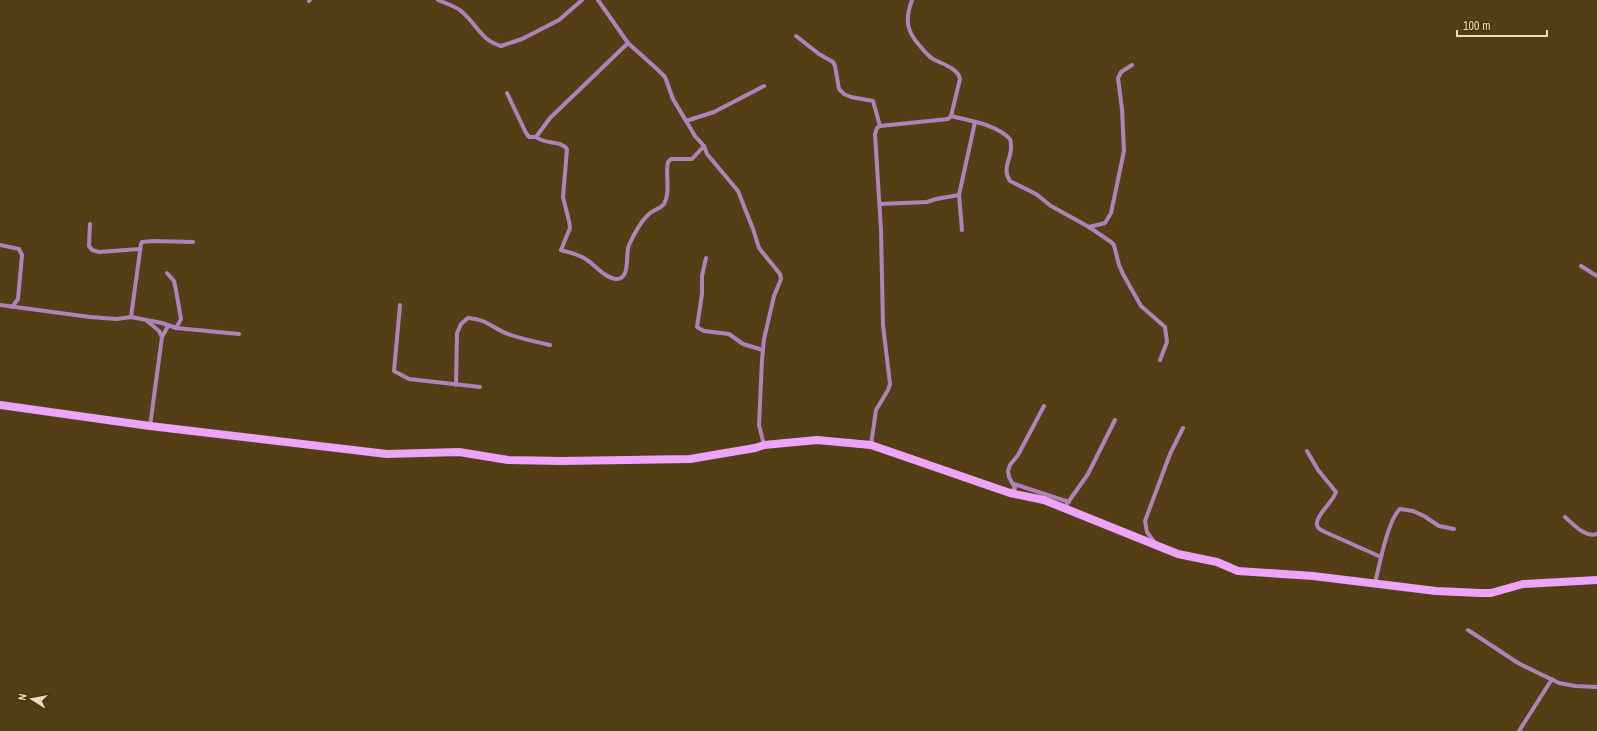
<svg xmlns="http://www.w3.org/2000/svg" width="1597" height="731" font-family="'Archivo Narrow',sans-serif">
	<rect width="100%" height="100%" fill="#543e15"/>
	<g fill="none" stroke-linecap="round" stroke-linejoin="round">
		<!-- street -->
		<g stroke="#b082ba" stroke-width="4">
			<path d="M438,0C445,3 455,6 461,11C477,24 480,40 501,46L522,39L559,20L582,0"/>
			<path d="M598,0L628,43L658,70L665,77L673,99L695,136L704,146L707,154L738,191L753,229L759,248L780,274L781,279L774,296L764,339L762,360L759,425L764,445"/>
			<path d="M309,1L310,0"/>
			<path d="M796,36L819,54L833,62L835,66L839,89L844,94L851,97L873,101L880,126"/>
			<path d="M507,93L526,133L529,137H536L550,118L628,43"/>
			<path d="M951,116C970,121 996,124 1010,139C1011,142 1011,146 1011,149C1010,161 1002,169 1010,181L1036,194L1051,206L1089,227L1111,242L1114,245L1119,265L1123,274L1141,306L1165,327L1167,342L1160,360"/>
			<path d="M686,121L714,112L764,86"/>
			<path d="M536,137C546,145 561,140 567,149L563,197L569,221L570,228L561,250C570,253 579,254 587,260C595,265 606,279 617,279C631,278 625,254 629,245C634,234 640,222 649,214C653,210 660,209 664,204C671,192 665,174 668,162L671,159H692L704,146"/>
			<path d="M880,204L927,202L936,199L959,195"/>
			<path d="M90,224L89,246L92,250L99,252L140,249"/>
			<path d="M1089,227L1105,223L1111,213L1124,151L1122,109L1118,78L1121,72L1132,65"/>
			<path d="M962,230L959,195L975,122"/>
			<path d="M0,245L19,249L22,255L18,299L12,307"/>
			<path d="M706,258L702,276V294L697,327L704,331L729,334L743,344L763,350"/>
			<path d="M1581,266L1597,276"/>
			<path d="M167,273L174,281L176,290L181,319L176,328"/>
			<path d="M0,305L90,317L117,319L131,317L162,323L176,328L239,334"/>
			<path d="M400,305L394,371L409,379L480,387"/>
			<path d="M131,317L141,244L142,242L153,241L193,242"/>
			<path d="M147,321L159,331L162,337"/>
			<path d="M456,385L457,333L461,324L468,318C487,319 492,328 508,334C522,339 536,342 550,345"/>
			<path d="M150,426L162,337L168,326"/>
			<path d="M871,445L876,410L888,390L890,384L883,325L881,230L875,134L877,128L880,126L948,119L951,116L960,79C958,68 942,64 933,59C928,56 924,51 920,46C906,31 905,19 912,0"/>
			<path d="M1307,451L1318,470L1336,492C1333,502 1317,514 1317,523C1316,528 1321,530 1325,532L1381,557"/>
			<path d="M1014,484L1069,502"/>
			<path d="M1011,492L1015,488L1009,477L1008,471L1010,465L1018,455L1044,406"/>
			<path d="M1064,508L1088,474L1115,420"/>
			<path d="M1565,517C1573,524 1585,538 1597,534"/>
			<path d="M1155,543L1147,532L1145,521L1170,454L1183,428"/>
			<path d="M1375,583C1379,567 1388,519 1400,509L1413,511L1424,516L1439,526L1454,529"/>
			<path d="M1468,630L1518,663L1559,683L1575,686L1597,687"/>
			<path d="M1519,731L1552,679"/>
		</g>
		<!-- secondary -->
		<path stroke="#eea4fd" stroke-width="8" d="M0,405L150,426L387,454L459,452L508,460L562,461L690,459L755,448L764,445L817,440L871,445L1010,493L1044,500L1178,554L1217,562L1238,571L1313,576L1436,591L1480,593H1491L1523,584L1597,580"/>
	</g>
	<!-- north arrow -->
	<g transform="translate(32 699) rotate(281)" stroke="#493308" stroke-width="3" paint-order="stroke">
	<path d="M0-3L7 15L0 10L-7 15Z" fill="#ebdbc0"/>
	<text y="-6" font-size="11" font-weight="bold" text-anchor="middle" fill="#ebdbc0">N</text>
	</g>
	<!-- scale -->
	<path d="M1457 30v6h90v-6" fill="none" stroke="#ebdbc0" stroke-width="2"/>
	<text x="1463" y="30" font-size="12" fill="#ebdbc0" stroke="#493308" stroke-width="3" paint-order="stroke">100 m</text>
</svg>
